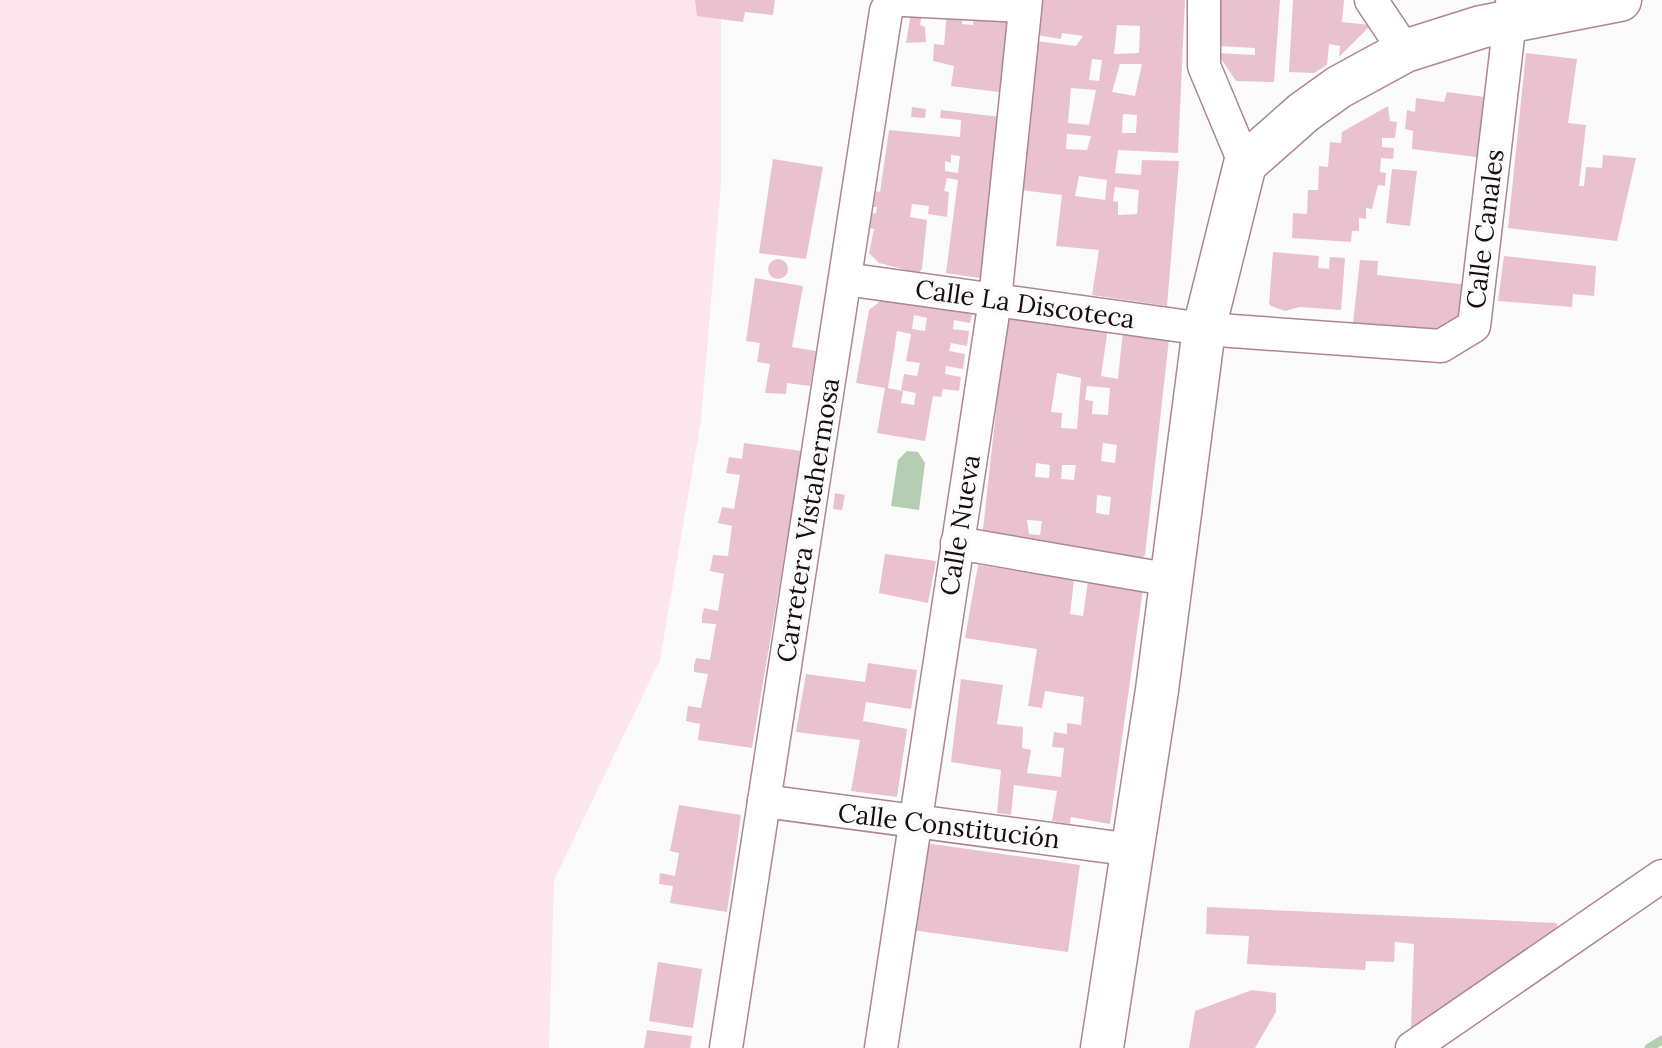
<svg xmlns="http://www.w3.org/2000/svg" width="1662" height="1048" font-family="Lora,serif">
	<rect width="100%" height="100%" fill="#fbfbfb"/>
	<!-- green -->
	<path fill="#fce5ec" d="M0,0H721V184L701,420L660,660L554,880L549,1048H0Z"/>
	<!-- water -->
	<path fill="#b4ceb2" d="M907,451L918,452L925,463L919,510L891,506L898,460Z"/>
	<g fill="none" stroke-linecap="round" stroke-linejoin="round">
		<!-- stream -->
		<path stroke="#b4ceb2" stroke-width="9" d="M1649,1048L1662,1040"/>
	</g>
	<!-- building -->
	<g fill="#e9c1cf" fill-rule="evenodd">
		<path d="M695,0H775L773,15L745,12L743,22L697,16Z"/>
		<path d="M1040,0H1185L1178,153L1118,150L1115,173L1141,175L1142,160L1179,161L1167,306L1092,295L1099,250L1056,246L1062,195L1020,190L1036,41L1076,46L1083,36L1062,33L1061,39L1036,35ZM1117,25L1140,26L1139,53L1114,54ZM1092,59L1102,60L1099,81L1089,80ZM1120,64H1142L1135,96L1112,92ZM1071,88L1096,90L1089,125L1068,123ZM1123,114L1137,115L1136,133H1122ZM1067,134L1091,136L1087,150L1066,149ZM1079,176L1107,180L1105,200L1075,196ZM1115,187L1139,190L1137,214L1118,215V202L1113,201Z"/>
		<path d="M1219,0H1280L1274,82L1236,81L1217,53L1255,55V48L1218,46Z"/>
		<path d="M1293,0H1344L1342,22L1371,25L1339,57L1340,46L1329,44L1327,65L1314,73L1289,72Z"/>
		<path d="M911,12H922L920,25L925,27L926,42L906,43Z"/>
		<path d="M962,12V24L973,25L974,12L1015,14L1006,93L951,86L954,66L933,61L934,44L944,45L947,14Z"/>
		<path d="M1526,53L1577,59L1568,123L1586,125L1579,186H1584L1586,167L1602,168L1603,155L1636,158L1617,241L1508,228Z"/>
		<path d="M1447,92L1492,98L1484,158L1412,149L1413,131L1405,129L1407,110L1415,112L1416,98L1444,102Z"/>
		<path d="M1388,106L1390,121L1397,122L1395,138H1382V147L1394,148L1393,159L1381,158L1380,172L1386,173L1385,186L1378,185L1372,209L1366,208V219L1359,218V231H1352L1351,242L1292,238L1293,213L1307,214L1308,190H1318L1319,166L1328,167L1330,142L1341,143L1342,132Z"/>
		<path d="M912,107L926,109L925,118L911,117Z"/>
		<path d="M941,110L1001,117L986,279L946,273L958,180L947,178L944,191L949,192L947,217L928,214L929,206L912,204L910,217L927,220L922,269L918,273L879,263L869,253L874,229L870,228L872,213L876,214L877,207H873L876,191L880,192L889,130L960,137L961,120L940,118ZM951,155L960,156L958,173L945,171V161L951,163Z"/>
		<path d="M773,159L823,167L806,259L759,253Z"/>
		<path d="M1392,169L1417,171L1410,226L1386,223Z"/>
		<path d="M1273,252L1319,256L1318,268L1329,269L1330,257L1345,258L1341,310L1300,307L1285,311L1271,306L1269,304Z"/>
		<path d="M1504,256L1596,266L1594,296L1573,294L1572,307L1498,301Z"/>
		<circle cx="778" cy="269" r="10"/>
		<path d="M1360,260L1378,261L1377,275L1469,285L1457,331L1353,323Z"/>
		<path d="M755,278L803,286L792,347L816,351L810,386L787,383L786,394L765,393L770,364L757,362L760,343L746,341Z"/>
		<path d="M887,296L973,309L970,323L954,320L953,329L969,331L967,346L951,343L949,351L965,354L963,369L946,366L945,374L961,377L959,391L943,389L941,397L933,396L925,441L877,433L885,388L856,383L869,310ZM914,315L927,318L925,331L912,329ZM897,331L911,334L906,361L920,363L917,376L904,374L901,390L916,393L914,405L901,403L903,391L888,388Z"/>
		<path d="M1007,312L1108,328L1101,376L1118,379L1123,331L1169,339L1145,555L1138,562L982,538ZM1057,373L1081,378L1077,429L1061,428L1062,413L1051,412ZM1087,386L1110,388L1108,415L1092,414L1093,401L1085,400ZM1103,443L1117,445L1115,463L1101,461ZM1036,463L1050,465L1049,478L1035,477ZM1062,465H1076L1074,480L1061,479ZM1097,495L1111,497L1109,515L1096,513ZM1027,520L1042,521L1040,535L1029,534Z"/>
		<path d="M744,443L802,451L752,748L698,740L700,724L686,721L688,706L701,708L708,674L694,672V666L696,658L710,660L716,624L702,623V616L704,608L718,611L724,574L710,571L713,555L728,556L732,526L718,523L722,507L734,509L740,475L726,473L729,457L742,459Z"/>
		<path d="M835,493L845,495L842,510L833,509Z"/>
		<path d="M885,554L936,561L928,603L879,593Z"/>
		<path d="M978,565L1074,580L1070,614L1083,616L1088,581L1143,589L1110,824L1071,817L1070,824L1052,821L1057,791L1014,785L1011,815L997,813L1001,770L951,762L961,679L1003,685L997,724L1023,727L1022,748L1031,750L1027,773L1061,777L1064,748L1052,747L1054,732L1067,734V723L1081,725L1084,697L1045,691L1042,708L1028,706L1037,649L965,638Z"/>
		<path d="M868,663L917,670L911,709L866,702L863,721L907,729L897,797L851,791L860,740L796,732L806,674L865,682Z"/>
		<path d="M679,805L741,815L727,912L670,903L673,886L659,884L660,873L675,876L679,853L670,851Z"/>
		<path d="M926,843L1080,865L1068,952L912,930Z"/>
		<path d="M1207,907L1557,923L1558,928L1411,1028L1414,944L1395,942L1394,962L1366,961L1365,970L1247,964L1249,936L1206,934Z"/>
		<path d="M658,962L702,969L693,1028L649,1021Z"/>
		<path d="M1252,990L1276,993V1012L1255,1048H1189L1195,1011Z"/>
		<path d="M647,1030L692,1036L690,1048H644Z"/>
	</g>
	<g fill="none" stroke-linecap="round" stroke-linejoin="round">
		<defs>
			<g id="minor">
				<path d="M904,0L1025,6"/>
				<path d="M1204,0V66L1245,164"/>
				<path d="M1371,0L1405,51"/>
				<path d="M845,279L1204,329L1441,346L1474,326L1512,3"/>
				<path d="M957,543L1172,580"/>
				<path d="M764,801L1133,850"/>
				<path d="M726,1048L886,11L889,5L899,0"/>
				<path d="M881,1048L995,300L1026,0"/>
				<path d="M1412,1048L1662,876"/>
			</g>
			<path id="major" d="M1102,1048L1157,690L1204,329L1245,164L1304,112L1339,87L1405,51L1481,27L1620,0"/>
		</defs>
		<!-- minor casing -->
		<use href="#minor" stroke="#ac8693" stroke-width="35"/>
		<!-- major casing -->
		<use href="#major" stroke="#ac8693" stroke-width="45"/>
		<!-- minor -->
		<use href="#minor" stroke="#fff" stroke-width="32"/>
		<!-- major -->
		<use href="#major" stroke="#fff" stroke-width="42"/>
	</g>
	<g text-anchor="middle" stroke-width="8" stroke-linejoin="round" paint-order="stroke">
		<!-- street labels -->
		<g font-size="26" fill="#190c11" stroke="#fbfbfb">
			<text transform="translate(1485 229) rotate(-83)" y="9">Calle Canales</text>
			<text transform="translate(1025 304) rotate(8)" y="9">Calle La Discoteca</text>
			<text transform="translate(808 520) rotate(-81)" y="9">Carretera Vistahermosa</text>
			<text transform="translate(960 525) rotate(-81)" y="9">Calle Nueva</text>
			<text transform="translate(949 826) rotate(7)" y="9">Calle Constitución</text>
		</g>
	</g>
</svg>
